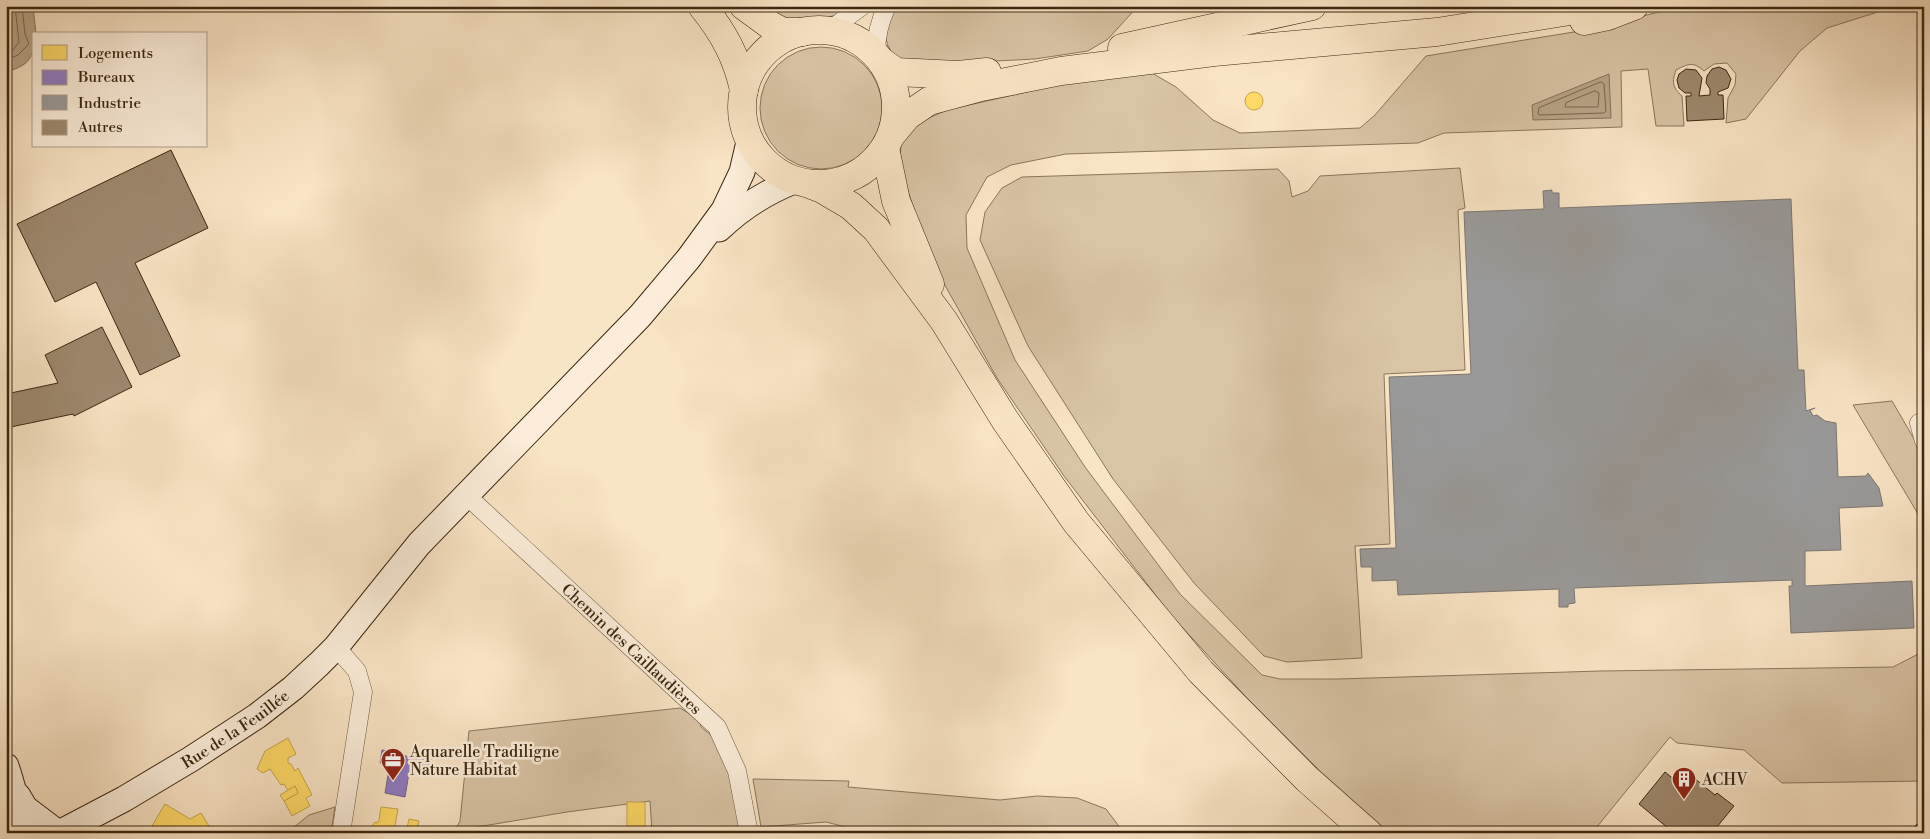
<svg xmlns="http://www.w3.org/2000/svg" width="1930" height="839" font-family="'Libre Bodoni',serif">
	<rect width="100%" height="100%" fill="#f9e4c5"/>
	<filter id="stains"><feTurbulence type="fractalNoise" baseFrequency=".004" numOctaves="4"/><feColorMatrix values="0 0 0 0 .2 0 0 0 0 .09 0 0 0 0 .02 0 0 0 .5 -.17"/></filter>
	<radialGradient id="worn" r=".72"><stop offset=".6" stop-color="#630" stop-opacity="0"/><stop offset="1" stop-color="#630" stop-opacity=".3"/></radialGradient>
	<!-- green -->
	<g fill="#d9c4a6" stroke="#8a765c">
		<path d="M766,6H853C838,19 801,24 783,17C777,15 771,10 766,6Z"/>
		<path d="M896,6H992L1031,11L1056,6H1138L1108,39L1088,51L1035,59L917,65L894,56L888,46L884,32Z"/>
		<path d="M1684,6H1897L1827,28L1800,51L1746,119L1726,123L1728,98L1735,85L1736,74L1727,63L1714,64L1704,71C1693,61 1688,64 1676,70C1672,82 1672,87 1682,96L1684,126H1656L1648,69L1621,71L1622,127L1444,133L1418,143L1066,154L1011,165L987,177L966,215L967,248L1015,360L1085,467L1180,594L1262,675L1280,679H1338L1600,671L1893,667L1924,651V781L1782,783L1744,750L1677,743L1670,737L1592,833H1390L1321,772L1247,698L1171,615L1064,476L997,378L933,264L900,168L901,141L922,121L947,110L1133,68L1152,73L1176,87L1213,120L1240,133L1360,128L1375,115L1426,56L1580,31Z"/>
		<circle cx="821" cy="108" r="61"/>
		<path d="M1460,168L1465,208L1458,210L1465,370L1384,374L1390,544L1355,546L1362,658L1287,662L1264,656L1194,583L1113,479L1028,346L980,240L985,212L1002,188L1022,177L1278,169L1289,181L1292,197L1308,191L1320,176Z"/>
		<path d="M1892,401L1924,456V524L1853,405Z"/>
		<path d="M680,708L700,720L701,727L717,740L734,790L744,833H652L650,801L567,812L465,829L454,832L460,821L469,731Z"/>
		<path d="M753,779L849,781L848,787L1000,800L1037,796L1077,798L1106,809L1124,833H869L826,822L761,827Z"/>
		<path d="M335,807L331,833H260L259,828L288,832L309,815Z"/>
	</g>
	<!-- water -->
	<g fill="#b8a488" stroke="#867258">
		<path d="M6,6H33L36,34H34C34,58 30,65 6,72Z"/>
		<path d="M1609,74L1611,118L1533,120L1532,105Z"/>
	</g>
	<!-- homes -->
	<g fill="#ffd966" stroke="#c4a44c">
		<circle cx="1254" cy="101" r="9"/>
		<path d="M288,738L296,754L288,758V763L291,764L295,771L298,768L312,795L306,798L310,806L292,816L284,801L298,793L295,786L288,791L284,784L281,785L270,769L263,773L257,769L265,751Z"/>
		<path d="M430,753L433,769H430L427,754Z"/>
		<path d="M295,786L298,793L284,801L280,795Z"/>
		<rect x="627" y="802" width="18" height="29"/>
		<path d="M165,804L190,819L201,813L210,828L202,833H179L167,826L163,832L152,826Z"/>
		<path d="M381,807L398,809L395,826L402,833L367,832L375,822L377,823L379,820Z"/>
		<path d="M409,819L419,821L416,833H406Z"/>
	</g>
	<!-- offices -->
	<path fill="#8e7cc3" stroke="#75628e" d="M382,750L389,751V753L411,757L427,754L430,769L409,773L405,797L385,793L388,775H393L396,765L380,763Z"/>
	<!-- industry -->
	<path fill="#999" stroke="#7d7770" d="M1552,190V193H1559V208L1791,199L1798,370H1804L1806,411L1815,408L1810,410L1813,416L1817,415L1825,421L1836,423L1838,477L1866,476L1868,473L1879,488L1883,506L1839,508L1841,550L1805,551V586L1912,581L1914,628L1791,633L1789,586H1792V580L1574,588L1575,603L1568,604V607H1559V589L1398,595L1397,580L1372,581V567H1361L1360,549L1396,548L1389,377L1471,374L1464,212L1544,209L1543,191Z"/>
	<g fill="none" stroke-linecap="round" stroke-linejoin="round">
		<!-- shore -->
		<g stroke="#7a664c" stroke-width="1">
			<path d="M6,52L13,50L19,42L15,6"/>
			<path d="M6,60L18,55L29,44L25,34L22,6"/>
			<path d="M1601,82L1604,84L1606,111L1604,113L1540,115L1538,114L1539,108Z"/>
			<path d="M1595,91L1599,93L1598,107H1565L1566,103Z"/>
		</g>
	</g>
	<!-- building -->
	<g fill="#9e896f" stroke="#3b2711">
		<path d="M1719,67L1726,70L1731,79L1728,88L1718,92V95H1723L1724,119L1687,121L1686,96H1691V93H1685L1679,88L1677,80L1679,74L1686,69L1696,70L1702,78L1699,96L1710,95V89L1706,83L1707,76L1712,69Z"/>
		<path d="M171,150L208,228L135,263L180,356L140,375L96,282L55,302L17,224Z"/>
		<path d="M102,327L132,387L74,416L73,414L6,428V394L58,383L45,355Z"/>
		<path d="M1684,770L1715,795L1717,793L1734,806L1712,833H1674L1639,804L1665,772L1676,781Z"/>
		<path d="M1917,824L1924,829V833H1910Z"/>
	</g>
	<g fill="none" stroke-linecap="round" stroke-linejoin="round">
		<defs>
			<g id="street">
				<path d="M830,30L862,6"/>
				<path d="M876,54C876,37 879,22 887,6"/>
				<path d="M1919,423L1924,441"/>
				<path id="s1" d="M466,495L717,727L737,771L749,833"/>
				<path d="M336,647L357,671L363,692L341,833"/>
			</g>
			<g id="secondary">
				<path d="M719,229C741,208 766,192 794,181"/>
				<path d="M6,766C14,788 17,811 26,833"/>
				<path d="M18,796L25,808L54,830"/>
				<path id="s2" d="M65,830L124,799L191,759L257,716L293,688L319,664L336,647L419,544L640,316L689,258L724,210L742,172L749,142"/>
			</g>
			<g id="primary">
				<circle cx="819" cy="107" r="77"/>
				<path d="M885,148L896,201L930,284"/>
				<path d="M809,184L822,189L851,206L876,229L944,321L1005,420L1076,522L1201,672L1307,779L1368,833"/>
			</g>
			<g id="highway">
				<path d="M702,6C723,32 737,57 744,90"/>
				<path d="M744,6L770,25L783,32H802"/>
				<path d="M1584,21L1608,16L1634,6"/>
				<path d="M1122,48L1312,6"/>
				<path d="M882,62L896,72L958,75L987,72"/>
				<path d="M892,134L907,116L929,101L981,87L1061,71L1214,52L1437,32L1601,6"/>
			</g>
		</defs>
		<!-- street casing -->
		<use href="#street" stroke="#6a563e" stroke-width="19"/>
		<!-- secondary casing -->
		<use href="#secondary" stroke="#3b2711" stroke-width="27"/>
		<!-- primary casing -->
		<use href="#primary" stroke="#3b2711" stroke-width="29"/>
		<!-- highway casing -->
		<use href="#highway" stroke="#3b2711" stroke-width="29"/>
		<!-- street -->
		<use href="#street" stroke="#fbedd9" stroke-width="18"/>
		<!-- secondary -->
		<use href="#secondary" stroke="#fbedd9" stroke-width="25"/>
		<!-- primary -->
		<use href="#primary" stroke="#f9e4c5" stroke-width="28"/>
		<!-- highway -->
		<use href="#highway" stroke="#f9e4c5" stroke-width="28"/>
	</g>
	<!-- icons -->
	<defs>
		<symbol id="office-pin" viewBox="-11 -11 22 30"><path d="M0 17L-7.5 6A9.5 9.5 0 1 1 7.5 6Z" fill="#8f2418" stroke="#fbedd9"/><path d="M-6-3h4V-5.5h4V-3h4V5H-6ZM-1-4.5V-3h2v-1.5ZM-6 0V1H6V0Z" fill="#fff"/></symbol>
		<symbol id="building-pin" viewBox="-11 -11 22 30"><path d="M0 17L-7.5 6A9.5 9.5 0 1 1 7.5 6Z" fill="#8f2418" stroke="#fbedd9"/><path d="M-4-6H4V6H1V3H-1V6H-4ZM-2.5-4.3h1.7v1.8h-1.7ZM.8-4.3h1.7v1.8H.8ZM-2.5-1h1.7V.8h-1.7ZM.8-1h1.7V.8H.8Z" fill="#fff"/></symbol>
	</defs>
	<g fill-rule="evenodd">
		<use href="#office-pin" x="379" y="746" width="28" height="38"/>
		<use href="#building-pin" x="1670" y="765" width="28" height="38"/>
	</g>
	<g text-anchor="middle" stroke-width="5" stroke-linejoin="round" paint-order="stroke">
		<!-- street labels -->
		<g font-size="16" fill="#3b2711" stroke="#fbedd9">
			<text dy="6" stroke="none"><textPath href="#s1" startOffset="226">Chemin des Caillaudières</textPath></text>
			<text dy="6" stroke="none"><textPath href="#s2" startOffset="198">Rue de la Feuillée</textPath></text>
		</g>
		<!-- poi labels -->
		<g font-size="16" fill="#3b2711" stroke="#fbedd9" text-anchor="start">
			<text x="410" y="757">Aquarelle Tradiligne<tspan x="410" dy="18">Nature Habitat</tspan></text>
			<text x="1702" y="785">ACHV</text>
		</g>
	</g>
	<!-- margin -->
	<rect width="1930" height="839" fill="none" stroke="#f9e4c5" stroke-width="25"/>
	<rect x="8" y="8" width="1915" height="824" fill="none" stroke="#3b2711" stroke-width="2.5"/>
	<rect x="12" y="12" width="1905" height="814" fill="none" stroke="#3b2711"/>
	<!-- legend -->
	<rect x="32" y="32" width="175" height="115" fill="#fbedd9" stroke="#ae9e89"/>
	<rect x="42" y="45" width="25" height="15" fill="#ffd966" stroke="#ae9e89"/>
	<text x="78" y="58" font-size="15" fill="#3b2711">Logements</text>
	<rect x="42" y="70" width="25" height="15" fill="#8e7cc3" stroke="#ae9e89"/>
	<text x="78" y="82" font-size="15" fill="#3b2711">Bureaux</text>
	<rect x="42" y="95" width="25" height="15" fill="#999999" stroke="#ae9e89"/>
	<text x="78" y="108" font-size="15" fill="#3b2711">Industrie</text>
	<rect x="42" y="120" width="25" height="15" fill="#9e896f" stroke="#ae9e89"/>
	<text x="78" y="132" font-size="15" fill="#3b2711">Autres</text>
	<rect width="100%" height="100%" filter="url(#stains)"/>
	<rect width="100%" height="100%" fill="url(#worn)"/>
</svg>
